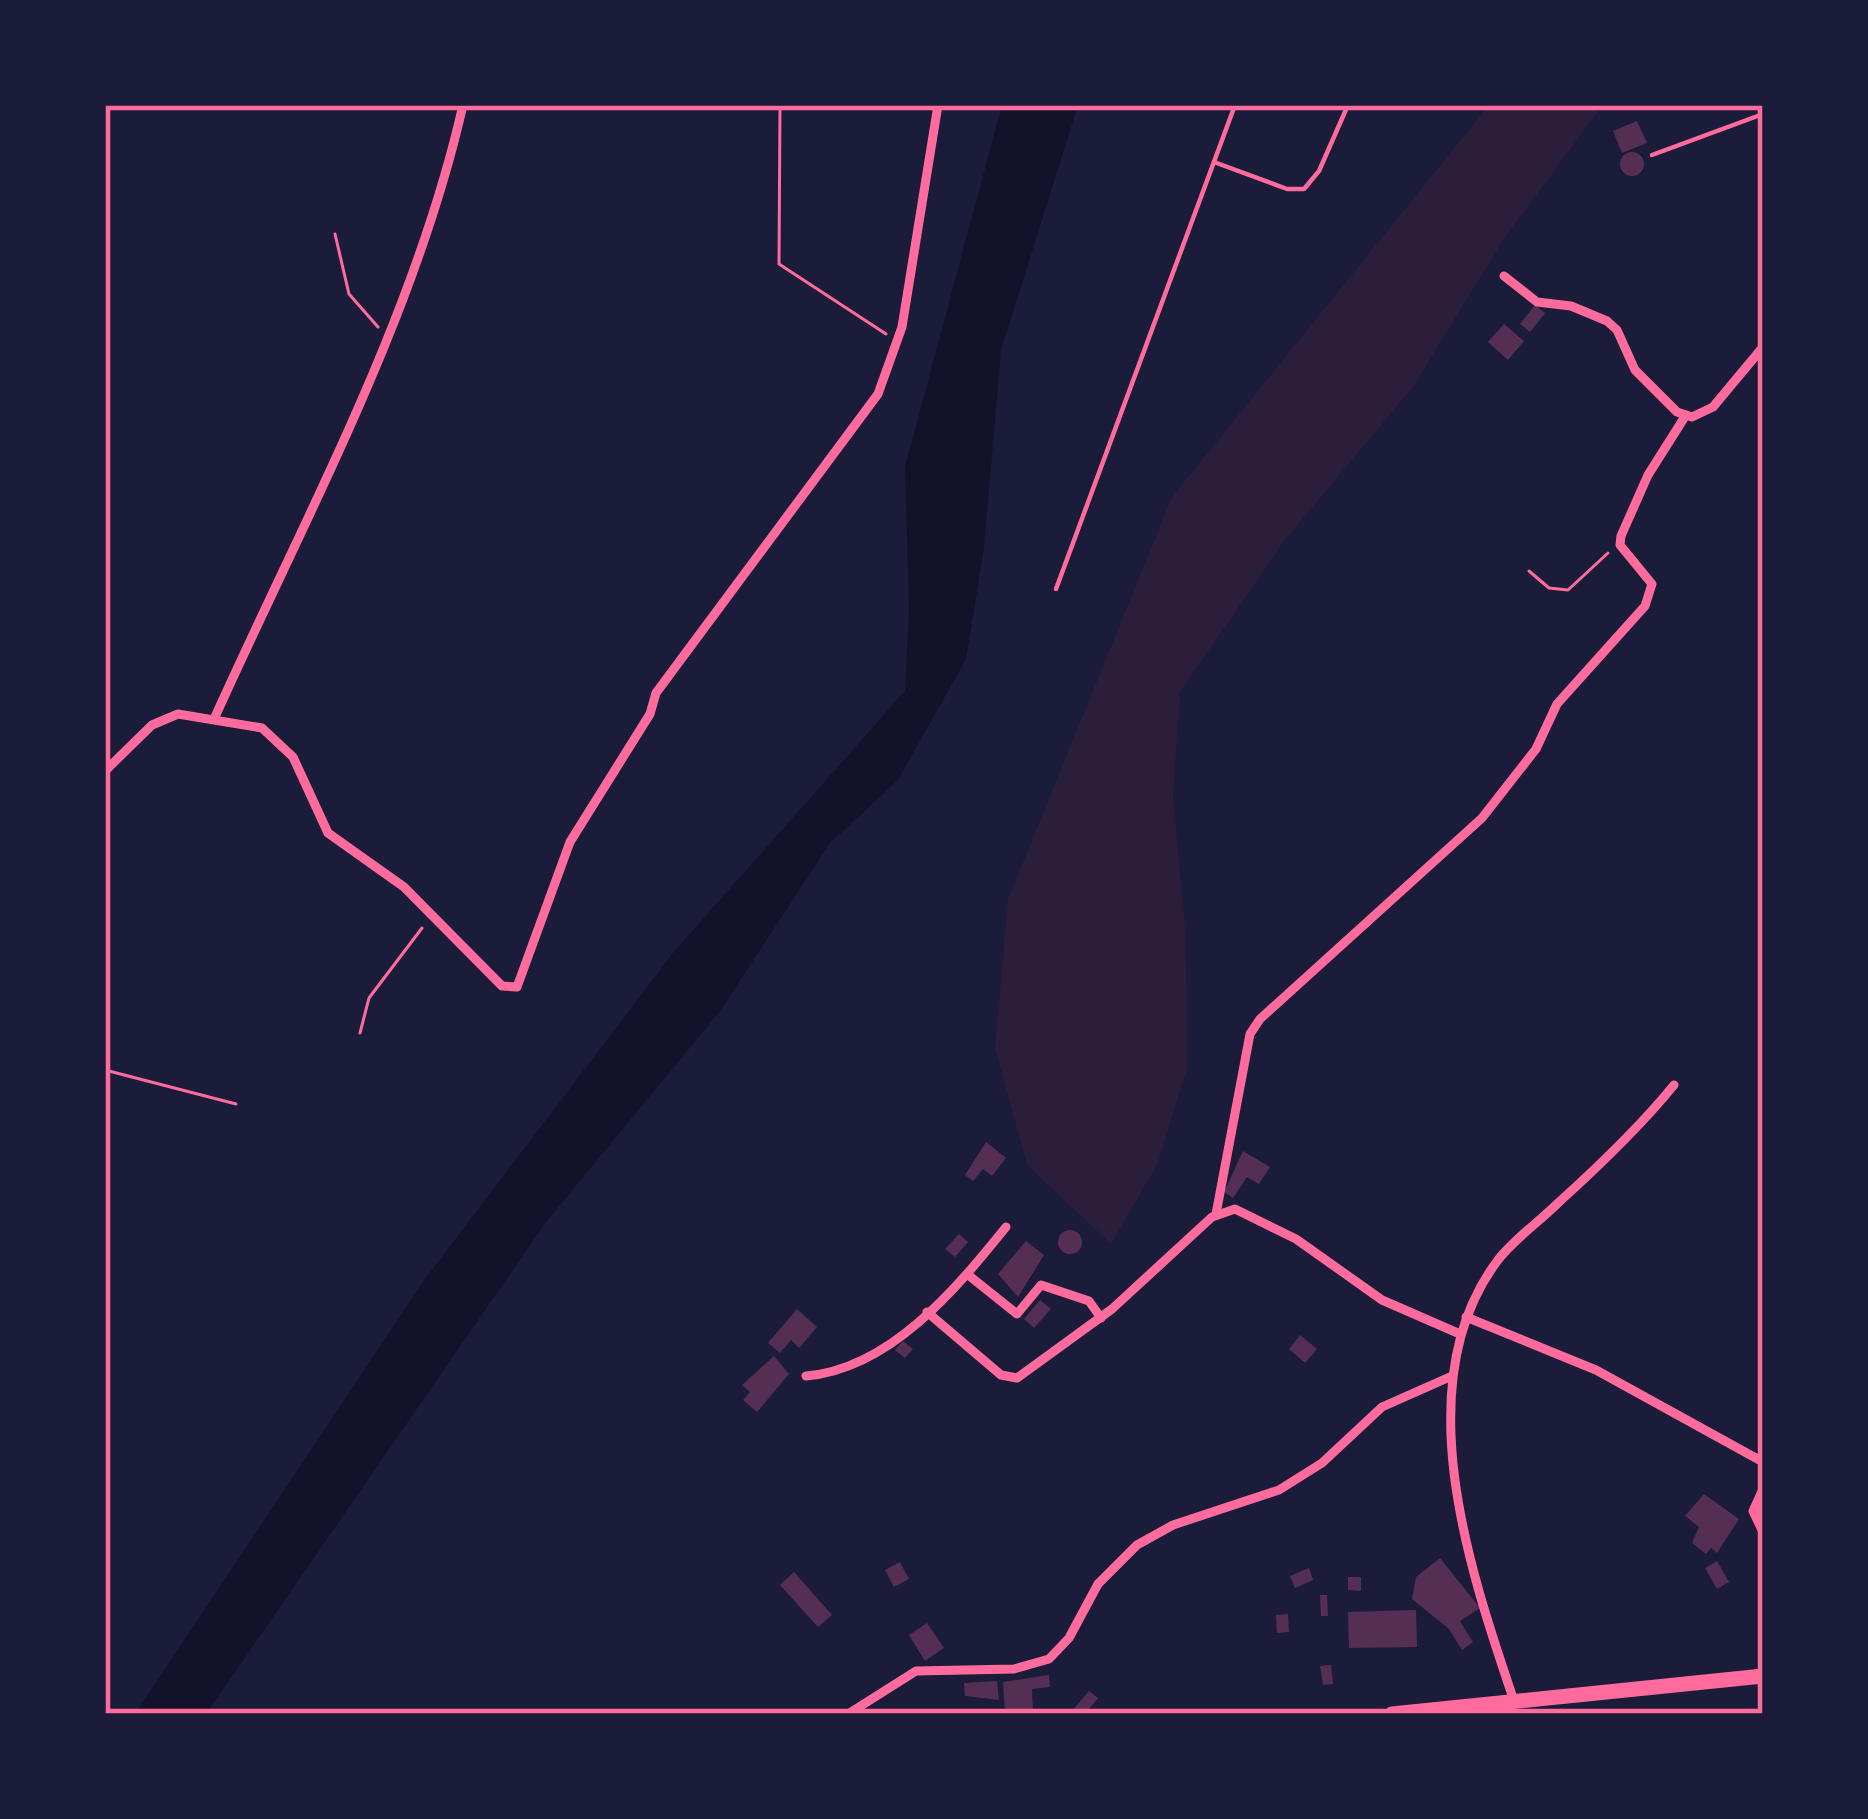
<svg xmlns="http://www.w3.org/2000/svg" width="1868" height="1819" font-family="'Roboto Condensed',sans-serif">
	<rect width="100%" height="100%" fill="#1b1b3a"/>
	<!-- green -->
	<path fill="#2a1e3b" d="M1489,105H1603L1505,237L1413,387L1285,540L1180,692L1173,796L1186,937L1187,1068L1158,1163L1111,1244L1027,1165L995,1048L1008,899L1172,497Z"/>
	<!-- water -->
	<path fill="#12122b" d="M1002,105H1078L1001,350L984,547L966,659L898,780L830,843L720,1011L546,1222L206,1714H135L422,1283L673,953L905,691L909,610L905,467Z"/>
	<!-- building -->
	<g fill="#542f53">
		<path d="M1637,121L1647,143L1622,153L1613,131Z"/>
		<circle cx="1632" cy="164" r="12"/>
		<path d="M1535,305L1545,313L1530,332L1520,324Z"/>
		<path d="M1504,324L1524,341L1508,360L1488,342Z"/>
		<path d="M986,1142L1006,1158L992,1176L983,1169L973,1181L965,1175Z"/>
		<path d="M1243,1151L1270,1167L1259,1184L1247,1177L1233,1198L1224,1192Z"/>
		<circle cx="1070" cy="1242" r="12"/>
		<path d="M959,1234L968,1242L955,1257L945,1249Z"/>
		<path d="M1026,1241L1044,1255L1018,1297L998,1274Z"/>
		<path d="M1040,1300L1051,1309L1034,1328L1024,1319Z"/>
		<path d="M797,1309L817,1327L799,1348L791,1340L780,1353L768,1343Z"/>
		<path d="M1300,1335L1317,1349L1305,1363L1289,1349Z"/>
		<path d="M903,1341L913,1349L905,1358L895,1350Z"/>
		<path d="M774,1356L789,1374L757,1412L743,1400L750,1392L742,1385Z"/>
		<path d="M1704,1494L1739,1519L1717,1553L1711,1548L1706,1554L1692,1543L1699,1527L1685,1516Z"/>
		<path d="M1440,1558L1480,1608L1460,1621L1473,1642L1462,1650L1449,1629L1412,1599L1416,1577Z"/>
		<path d="M1717,1561L1729,1582L1717,1589L1705,1568Z"/>
		<path d="M900,1562L909,1579L894,1587L885,1570Z"/>
		<path d="M1309,1568L1313,1580L1295,1588L1290,1576Z"/>
		<path d="M794,1572L832,1615L818,1627L780,1585Z"/>
		<path d="M1348,1577H1361V1591L1348,1590Z"/>
		<path d="M1320,1595H1327L1328,1616H1321Z"/>
		<path d="M1416,1610L1417,1647L1349,1648L1348,1612Z"/>
		<path d="M1288,1614L1289,1632L1277,1633L1276,1615Z"/>
		<path d="M927,1623L944,1648L925,1661L909,1635Z"/>
		<path d="M1331,1665L1333,1684L1323,1685L1320,1666Z"/>
		<path d="M1049,1675L1050,1687L1032,1689L1033,1714H1005L1003,1682Z"/>
		<path d="M997,1681L999,1700L965,1696L964,1683Z"/>
		<path d="M1089,1691L1098,1698L1085,1714H1076L1072,1711Z"/>
	</g>
	<g fill="none" stroke-linecap="round" stroke-linejoin="round">
		<!-- path -->
		<g stroke="#ff6b9d" stroke-width="3">
			<path d="M780,105L779,264L886,334"/>
			<path d="M335,234L349,294L378,327"/>
			<path d="M1529,571L1549,588L1568,590L1608,553"/>
			<path d="M360,1033L369,998L422,928"/>
			<path d="M105,1070L236,1104"/>
		</g>
		<!-- service -->
		<g stroke="#ff6b9d" stroke-width="4.5">
			<path d="M1652,155L1763,114"/>
			<path d="M1214,162L1287,189H1304L1319,171L1348,105"/>
			<path d="M1056,589L1235,105"/>
		</g>
		<!-- minor -->
		<g stroke="#ff6b9d" stroke-width="9">
			<path d="M1504,276L1537,302L1571,306L1607,321L1617,330L1635,370L1677,412L1692,417L1713,407L1763,347"/>
			<path d="M215,717C305,517 414,320 463,105"/>
			<path d="M105,771L152,725L178,714L262,728L293,757L328,833L404,887L502,986L517,987L570,842L650,714L656,693L878,394L902,327L938,105"/>
			<path d="M1216,1214L1250,1034L1260,1019L1482,818L1536,749L1557,704L1645,606L1652,584L1620,545L1621,536L1648,475L1686,415"/>
			<path d="M967,1274L1017,1314L1041,1285L1089,1301L1101,1318"/>
			<path d="M927,1312L1001,1375L1017,1378L1112,1309L1212,1217L1235,1209L1296,1239L1382,1300L1460,1334"/>
			<path d="M1466,1317L1596,1370L1763,1462"/>
			<path d="M806,1376C890,1369 956,1289 1006,1227"/>
			<path d="M1763,1489L1753,1511L1763,1532"/>
			<path d="M1514,1701C1470,1571 1405,1382 1498,1260C1514,1239 1539,1222 1558,1203C1599,1166 1639,1128 1674,1085"/>
			<path d="M848,1714L916,1671L1014,1669L1049,1659L1069,1638L1098,1584L1137,1545L1173,1525L1279,1490L1322,1463L1382,1407L1452,1376"/>
		</g>
		<!-- trunk -->
		<path stroke="#ff6b9d" stroke-width="15" d="M1392,1714L1763,1676"/>
	</g>
	<!-- border -->
	<rect width="1868" height="1819" fill="none" stroke="#1b1b3a" stroke-width="216"/>
	<rect x="108" y="108" width="1652" height="1603" fill="none" stroke="#ff6b9d" stroke-width="4.5"/>
</svg>
